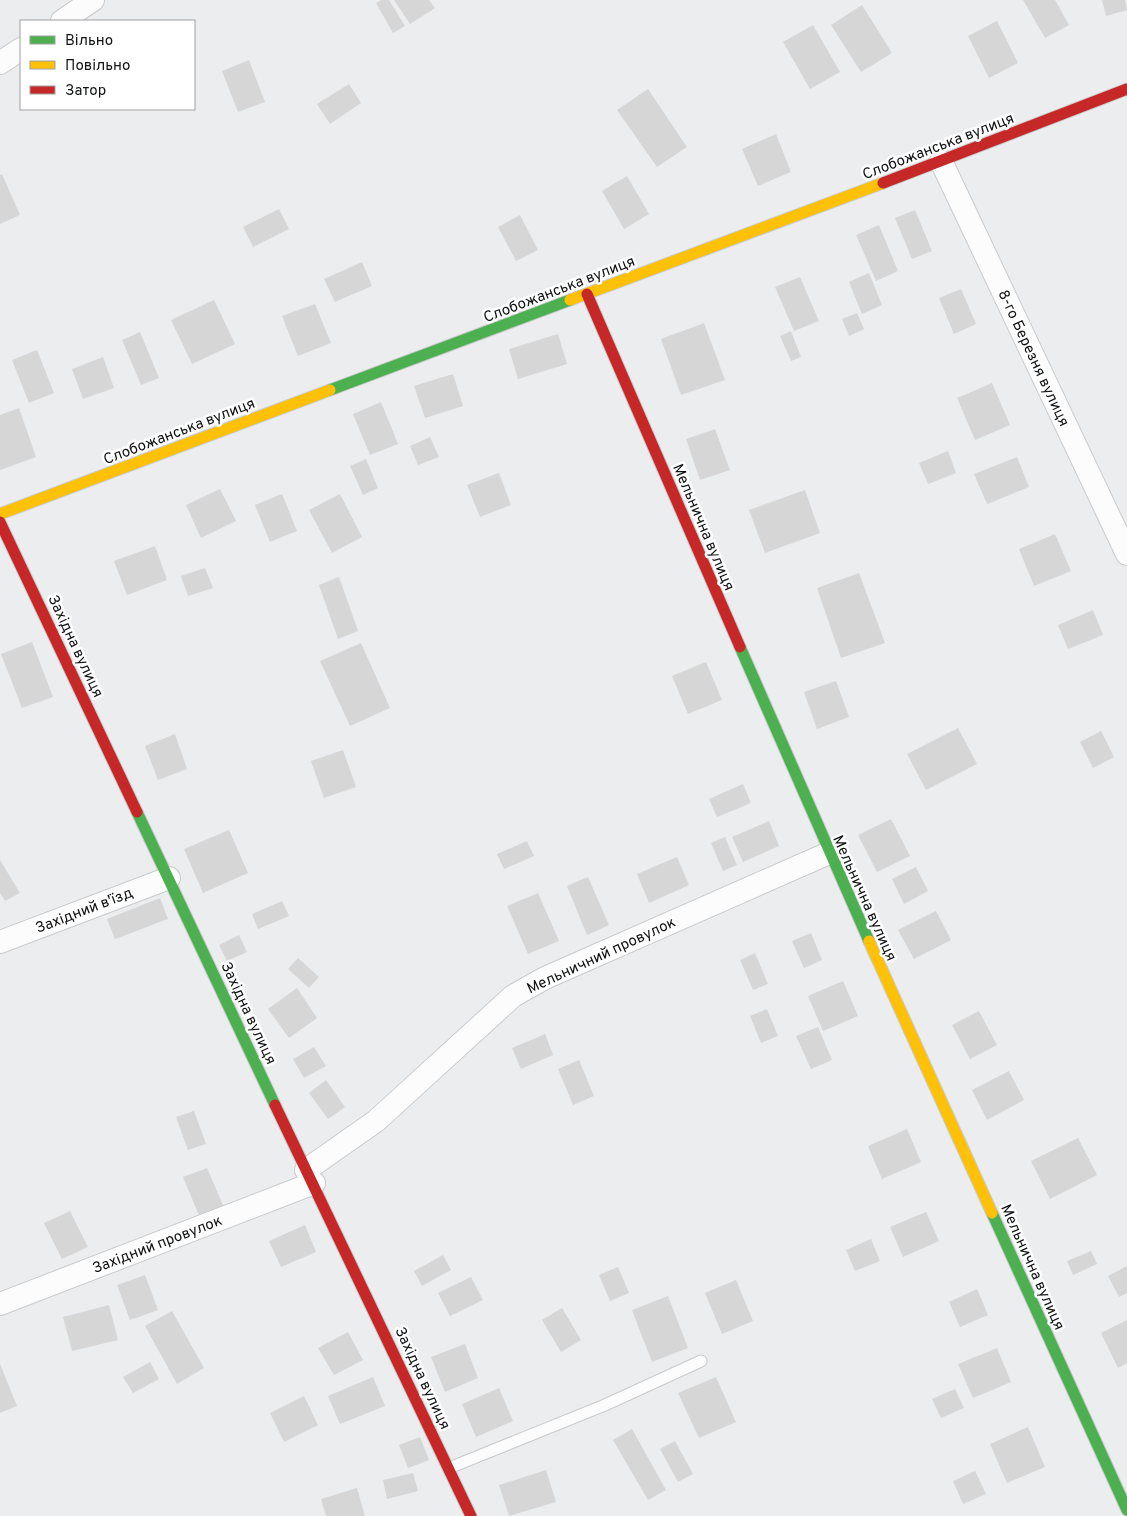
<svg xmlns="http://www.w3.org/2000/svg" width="1127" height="1516" font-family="Overpass,sans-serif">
	<rect width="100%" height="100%" fill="#ecedef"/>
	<!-- building -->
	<g fill="#d6d6d7">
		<path d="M381,0H389L405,26L393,33L376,3Z"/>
		<path d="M394,0H429L435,8L410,24Z"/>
		<path d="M1023,0H1055L1069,25L1045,38Z"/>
		<path d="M1102,0H1125L1127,10L1106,16Z"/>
		<path d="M862,5L892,53L861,72L831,25Z"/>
		<path d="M997,21L1018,63L989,78L968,36Z"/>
		<path d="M813,25L840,72L810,89L783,42Z"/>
		<path d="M249,60L265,102L238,112L222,71Z"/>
		<path d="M349,84L361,103L330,124L317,104Z"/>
		<path d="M648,89L687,147L657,167L617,110Z"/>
		<path d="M776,134L791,172L758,186L742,149Z"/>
		<path d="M2,174L20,215L0,224V175Z"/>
		<path d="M627,176L649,214L624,229L602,191Z"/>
		<path d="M279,209L289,229L253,247L243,227Z"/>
		<path d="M915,210L932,251L912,259L895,218Z"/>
		<path d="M520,215L538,250L516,261L498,227Z"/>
		<path d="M879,225L898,271L876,281L856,235Z"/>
		<path d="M362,262L372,286L335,302L324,279Z"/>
		<path d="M869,273L882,305L862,314L849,282Z"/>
		<path d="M800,277L819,321L794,331L775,287Z"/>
		<path d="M961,289L976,324L954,334L939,298Z"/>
		<path d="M214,300L235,344L192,364L171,320Z"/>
		<path d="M315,304L331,343L298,356L282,316Z"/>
		<path d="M857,313L864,329L849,336L842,319Z"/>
		<path d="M704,323L725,380L681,395L661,339Z"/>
		<path d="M791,331L801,357L791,361L780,336Z"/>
		<path d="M140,332L159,378L141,385L122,340Z"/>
		<path d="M558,334L567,364L518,379L509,349Z"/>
		<path d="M37,350L54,393L29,403L12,360Z"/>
		<path d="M103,357L114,388L83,399L72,369Z"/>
		<path d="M453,374L463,406L425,418L414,386Z"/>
		<path d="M992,383L1010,425L975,440L957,398Z"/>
		<path d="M381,402L398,444L370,455L353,414Z"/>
		<path d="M19,408L36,457L0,470V415Z"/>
		<path d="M715,429L730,470L700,480L686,439Z"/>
		<path d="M430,437L439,457L418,465L410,446Z"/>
		<path d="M948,451L956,473L928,484L919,463Z"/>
		<path d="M1017,457L1029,487L987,504L974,474Z"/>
		<path d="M366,459L378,488L363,495L350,466Z"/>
		<path d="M499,473L511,505L480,517L467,485Z"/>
		<path d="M220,489L236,521L201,538L186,505Z"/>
		<path d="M805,490L820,533L765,553L749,510Z"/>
		<path d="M282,494L297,531L270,542L255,505Z"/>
		<path d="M340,494L362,537L332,553L309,510Z"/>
		<path d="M1055,534L1071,571L1034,586L1019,549Z"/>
		<path d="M155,546L167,580L127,595L114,561Z"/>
		<path d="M205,568L213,588L188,596L181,576Z"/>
		<path d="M859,573L885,643L841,658L817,588Z"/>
		<path d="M339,577L358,631L338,639L319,585Z"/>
		<path d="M1093,610L1103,635L1068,649L1058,625Z"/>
		<path d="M32,642L53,697L22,708L1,654Z"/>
		<path d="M361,643L390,708L350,726L320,661Z"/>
		<path d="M706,662L722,700L688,714L672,676Z"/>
		<path d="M836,681L849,717L817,729L804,692Z"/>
		<path d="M958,728L977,764L926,790L907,754Z"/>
		<path d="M1101,731L1114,757L1093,768L1080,742Z"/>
		<path d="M175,734L187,769L158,780L145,746Z"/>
		<path d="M343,750L356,787L324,798L311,761Z"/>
		<path d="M743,784L751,803L717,817L709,799Z"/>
		<path d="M891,819L910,856L877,872L858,835Z"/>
		<path d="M769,821L779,846L743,862L732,837Z"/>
		<path d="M229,830L248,873L203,893L184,849Z"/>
		<path d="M725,837L737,865L723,871L711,843Z"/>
		<path d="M527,841L534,856L504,869L497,854Z"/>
		<path d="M677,857L689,885L649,903L637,874Z"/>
		<path d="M0,860L20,893L5,901L0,893Z"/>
		<path d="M916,867L928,891L904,904L892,879Z"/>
		<path d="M588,877L609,925L587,935L567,886Z"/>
		<path d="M538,893L559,941L528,954L507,906Z"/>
		<path d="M160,898L168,919L115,939L107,919Z"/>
		<path d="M282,901L289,916L258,929L252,914Z"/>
		<path d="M936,911L951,940L914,959L898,930Z"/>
		<path d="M811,933L822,960L804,968L792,941Z"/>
		<path d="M239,935L247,952L227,961L219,945Z"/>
		<path d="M755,953L768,984L753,990L740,960Z"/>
		<path d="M298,958L319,977L309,988L288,969Z"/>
		<path d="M843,981L858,1016L823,1031L808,996Z"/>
		<path d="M297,988L317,1018L289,1038L268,1009Z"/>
		<path d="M767,1009L778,1036L761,1043L750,1016Z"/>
		<path d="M979,1011L997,1045L970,1059L952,1025Z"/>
		<path d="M818,1027L832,1060L811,1069L796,1036Z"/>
		<path d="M545,1034L553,1055L521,1069L512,1048Z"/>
		<path d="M314,1047L326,1066L304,1078L293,1059Z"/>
		<path d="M579,1060L594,1096L573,1105L558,1069Z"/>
		<path d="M1009,1071L1024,1100L987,1120L972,1090Z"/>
		<path d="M326,1080L345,1107L328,1119L309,1093Z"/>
		<path d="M194,1111L206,1144L188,1150L176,1117Z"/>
		<path d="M907,1129L921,1162L882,1179L868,1146Z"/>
		<path d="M1078,1138L1097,1175L1050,1199L1031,1161Z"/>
		<path d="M207,1168L225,1210L201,1220L183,1177Z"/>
		<path d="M70,1211L88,1247L62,1259L44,1223Z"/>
		<path d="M926,1212L939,1241L903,1257L890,1227Z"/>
		<path d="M305,1225L316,1252L281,1267L269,1241Z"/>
		<path d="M871,1239L880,1261L855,1271L846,1250Z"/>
		<path d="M1091,1251L1097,1264L1073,1275L1067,1261Z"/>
		<path d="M443,1255L451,1270L422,1286L414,1271Z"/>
		<path d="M1127,1266V1293L1119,1297L1108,1276Z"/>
		<path d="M618,1267L629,1293L610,1301L599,1275Z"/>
		<path d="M145,1275L158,1310L130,1320L117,1285Z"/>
		<path d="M471,1277L483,1300L450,1316L438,1293Z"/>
		<path d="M736,1280L753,1321L722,1334L705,1293Z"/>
		<path d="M977,1289L988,1315L960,1327L949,1302Z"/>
		<path d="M668,1296L688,1348L652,1362L632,1310Z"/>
		<path d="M109,1305L118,1340L72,1351L63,1317Z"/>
		<path d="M562,1308L581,1340L561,1352L542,1320Z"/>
		<path d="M172,1311L204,1368L177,1384L145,1326Z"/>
		<path d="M1127,1320V1363L1118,1368L1101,1333Z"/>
		<path d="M348,1332L363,1360L334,1375L318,1348Z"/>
		<path d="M465,1344L478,1378L445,1392L431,1357Z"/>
		<path d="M997,1348L1011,1382L973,1398L958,1364Z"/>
		<path d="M150,1362L159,1379L133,1393L123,1377Z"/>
		<path d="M0,1364L17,1406L0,1413Z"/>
		<path d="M373,1377L385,1406L340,1424L328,1396Z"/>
		<path d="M716,1377L736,1422L699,1438L678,1393Z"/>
		<path d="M499,1388L513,1421L476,1437L462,1404Z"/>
		<path d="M955,1389L964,1408L941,1418L932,1399Z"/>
		<path d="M304,1396L318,1425L284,1442L270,1413Z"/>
		<path d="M1028,1427L1045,1467L1007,1483L990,1444Z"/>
		<path d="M632,1429L666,1490L648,1500L613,1440Z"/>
		<path d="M420,1437L429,1460L408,1468L399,1445Z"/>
		<path d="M675,1441L693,1474L678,1482L660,1449Z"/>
		<path d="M546,1470L556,1502L509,1516L499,1485Z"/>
		<path d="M975,1471L986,1494L963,1504L953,1481Z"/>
		<path d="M413,1473L418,1491L387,1499L383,1480Z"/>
		<path d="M357,1488L365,1516H326L321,1499Z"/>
	</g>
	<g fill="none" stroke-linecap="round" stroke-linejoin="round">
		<defs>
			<path id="lane" d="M449,1468L605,1405L701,1361"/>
			<g id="street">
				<path d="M62,21L93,0"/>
				<path d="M0,63L21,49"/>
				<path d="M941,161L1127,554"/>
				<path d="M0,942L169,878"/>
				<path d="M306,1170L376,1121L513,996L545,978L829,853"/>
				<path d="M0,1304L314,1183"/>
			</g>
			<g id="fast">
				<path d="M330,390L570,300"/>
				<path d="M740,647L869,941"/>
				<path d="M137,812L275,1105"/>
				<path d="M992,1213L1127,1510"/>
			</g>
			<g id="slow">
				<path d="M570,300L883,183"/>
				<path d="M0,514L330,390"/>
				<path d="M869,941L992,1213"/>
			</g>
			<g id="jam">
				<path d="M883,183L1127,89"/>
				<path d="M587,294L740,647"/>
				<path d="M0,522L137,812"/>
				<path d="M275,1105L471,1516"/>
			</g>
		</defs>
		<!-- lane casing -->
		<use href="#lane" stroke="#c9cacc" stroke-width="13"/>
		<!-- street casing -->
		<use href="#street" stroke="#c9cacc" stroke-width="24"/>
		<!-- fast casing -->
		<use href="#fast" stroke="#c9cacc" stroke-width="13"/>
		<!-- slow casing -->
		<use href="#slow" stroke="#c9cacc" stroke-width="13"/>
		<!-- jam casing -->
		<use href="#jam" stroke="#c9cacc" stroke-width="13"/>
		<!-- lane -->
		<use href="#lane" stroke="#fcfcfd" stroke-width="11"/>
		<!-- street -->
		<use href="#street" stroke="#fcfcfd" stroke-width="22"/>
		<!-- fast -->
		<use href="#fast" stroke="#4caf50" stroke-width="11"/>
		<!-- slow -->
		<use href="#slow" stroke="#ffc107" stroke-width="11"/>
		<!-- jam -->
		<use href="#jam" stroke="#c62828" stroke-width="11"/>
	</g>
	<g text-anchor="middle" stroke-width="5" stroke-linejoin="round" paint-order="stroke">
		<!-- street labels -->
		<g font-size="15" fill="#111213" stroke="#fff">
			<text transform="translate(938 146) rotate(-21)" y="5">Слобожанська вулиця</text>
			<text transform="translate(559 289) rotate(-21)" y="5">Слобожанська вулиця</text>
			<text transform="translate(1034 358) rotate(65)" y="5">8-го Березня вулиця</text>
			<text transform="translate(179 431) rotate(-21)" y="5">Слобожанська вулиця</text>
			<text transform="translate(704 527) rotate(67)" y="5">Мельнична вулиця</text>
			<text transform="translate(76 646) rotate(65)" y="5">Західна вулиця</text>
			<text transform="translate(865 898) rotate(66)" y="5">Мельнична вулиця</text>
			<text transform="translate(84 910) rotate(-21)" y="5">Західний в'їзд</text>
			<text transform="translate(601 955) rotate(-25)" y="5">Мельничний провулок</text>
			<text transform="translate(249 1013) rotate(65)" y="5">Західна вулиця</text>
			<text transform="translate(157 1244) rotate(-21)" y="5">Західний провулок</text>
			<text transform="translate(1033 1267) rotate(66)" y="5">Мельнична вулиця</text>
			<text transform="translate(423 1378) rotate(65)" y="5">Західна вулиця</text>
		</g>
	</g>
	<!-- legend -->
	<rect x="20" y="20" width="175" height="90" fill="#ffffff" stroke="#a0a0a1"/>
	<rect x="30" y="36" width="25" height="8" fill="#4caf50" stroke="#a0a0a1"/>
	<text x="65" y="45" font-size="15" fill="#111213">Вільно</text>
	<rect x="30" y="61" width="25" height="8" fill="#ffc107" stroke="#a0a0a1"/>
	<text x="65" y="70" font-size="15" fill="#111213">Повільно</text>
	<rect x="30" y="86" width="25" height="8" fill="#c62828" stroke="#a0a0a1"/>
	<text x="65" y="95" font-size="15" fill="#111213">Затор</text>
</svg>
